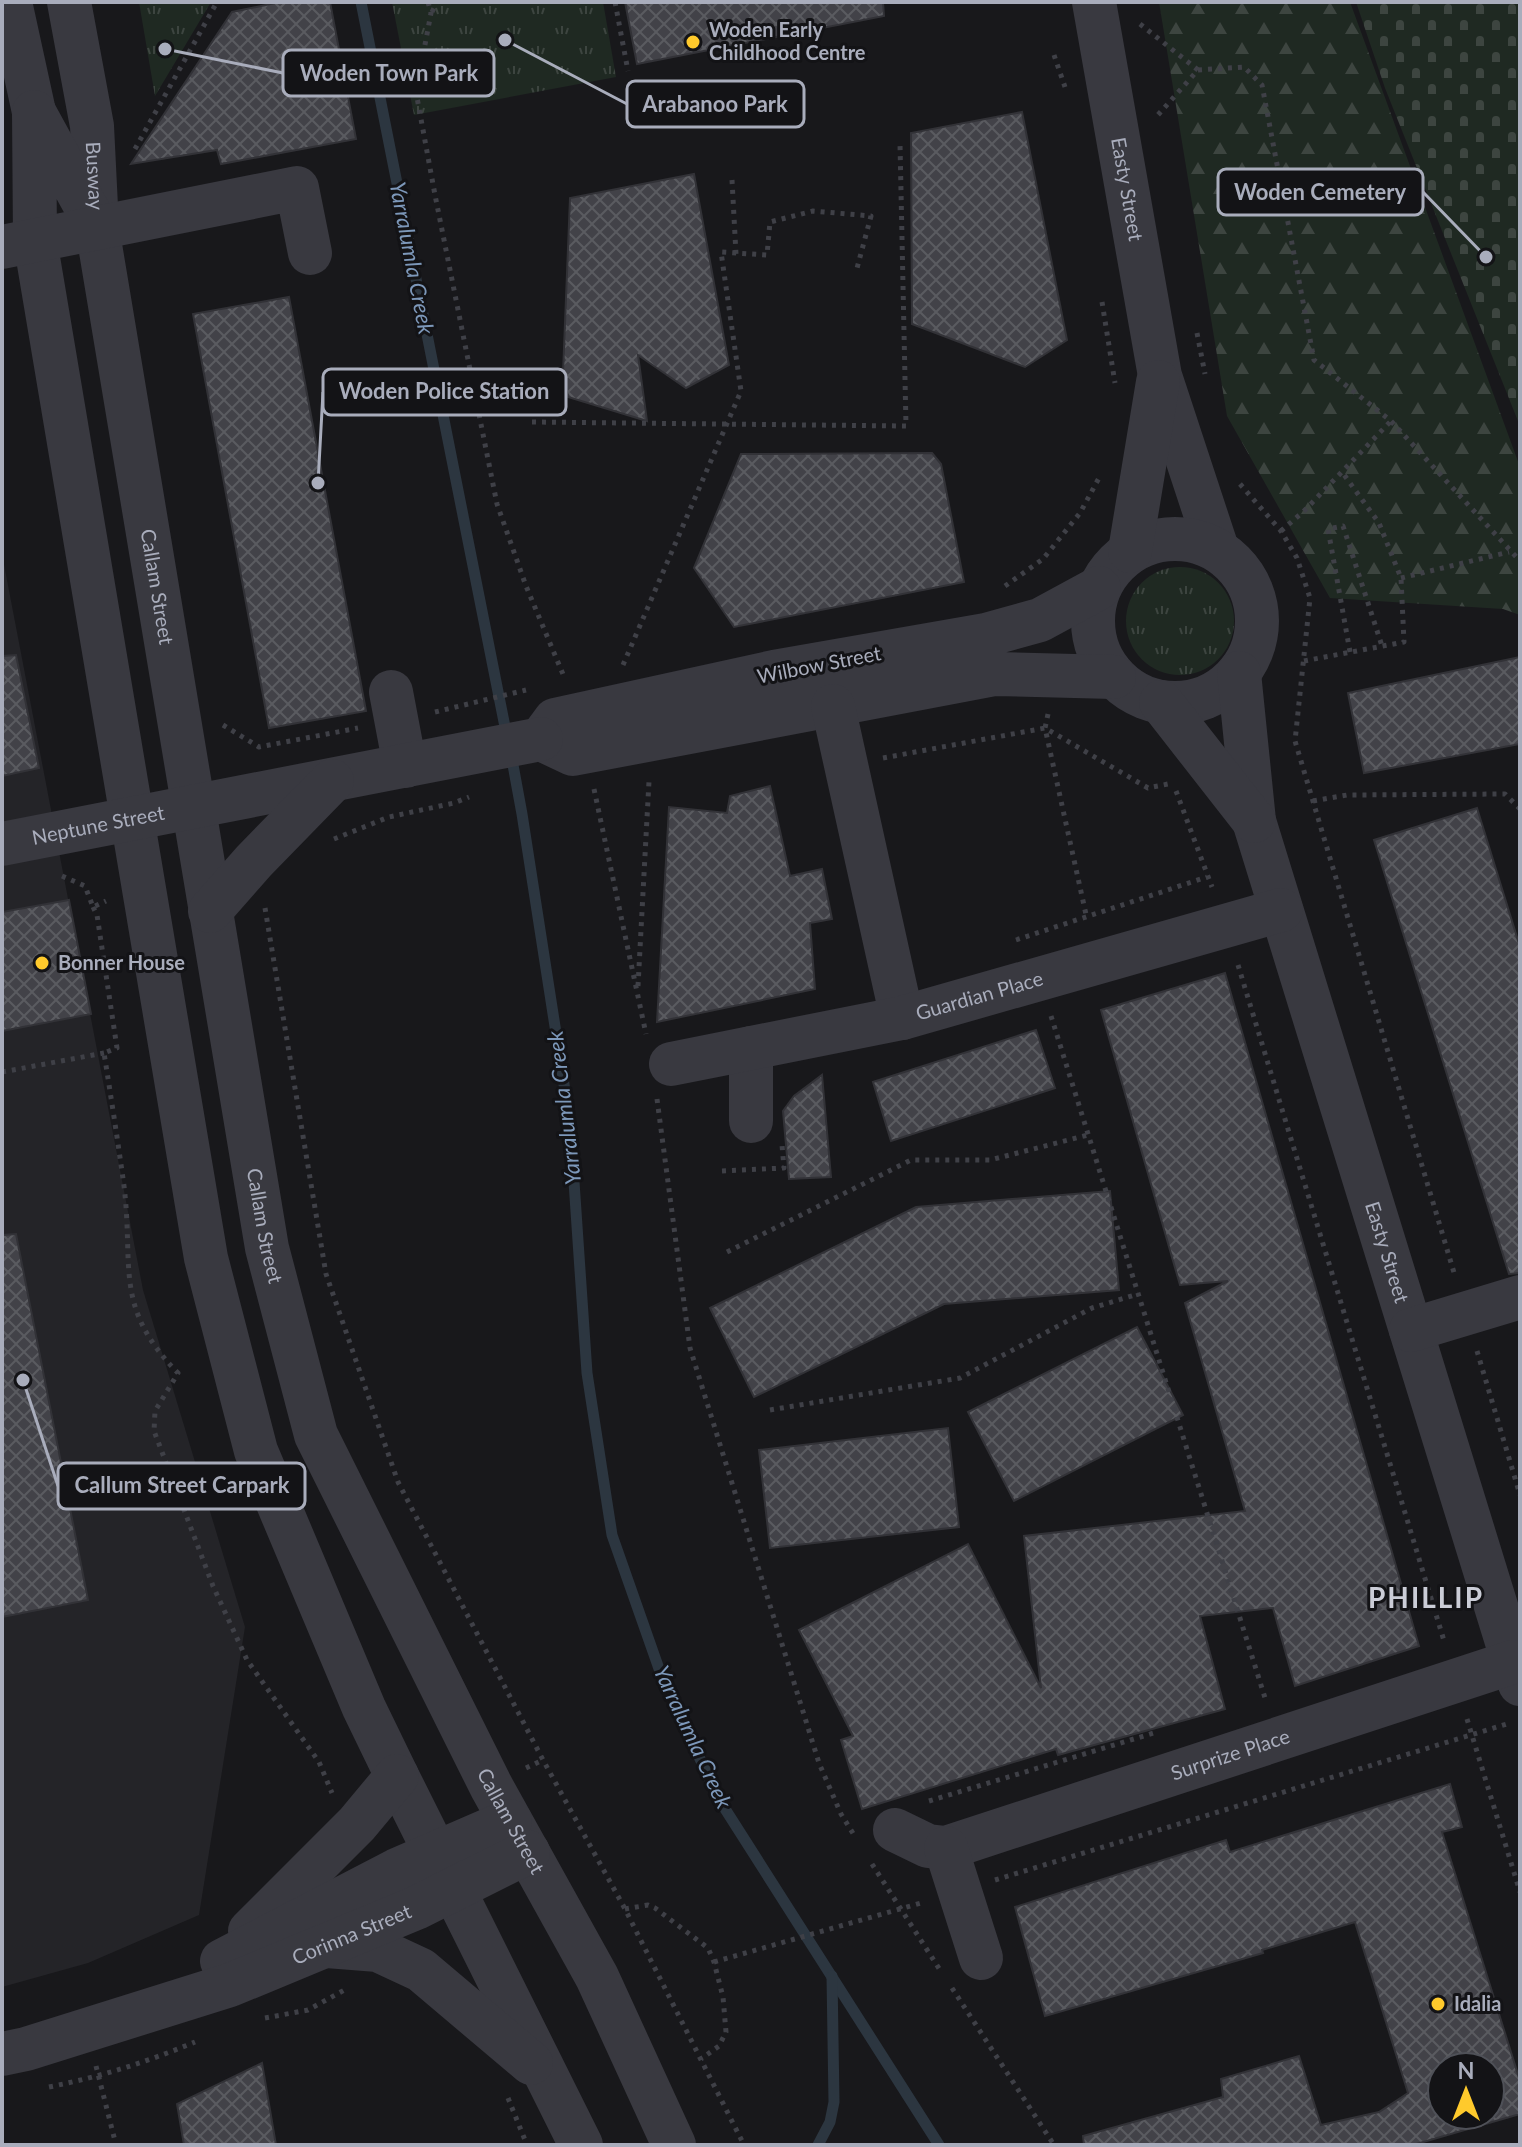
<svg xmlns="http://www.w3.org/2000/svg" width="1522" height="2147" font-family="Lato,sans-serif">
	<defs>
		<pattern id="grass-tufts" width="24" height="20" patternUnits="userSpaceOnUse" patternTransform="scale(2)"><rect width="24" height="20" fill="#1f2922"/><path d="M3 7l-1-3M5 7V3M7 7l1-3M15 17l-1-3M17 17v-4M19 17l1-3" fill="none" stroke="#3d4540"/></pattern>
		<pattern id="forest-firs" width="22" height="20" patternUnits="userSpaceOnUse" patternTransform="scale(2)"><rect width="22" height="20" fill="#1f2922"/><path d="M5 1l3.5 6h-7zM16 11l3.5 6h-7z" fill="#3d4540"/></pattern>
		<pattern id="cemetery-stones" width="16" height="16" patternUnits="userSpaceOnUse" patternTransform="scale(2)"><rect width="16" height="16" fill="#1f2922"/><path d="M2 7V4a2 2 0 0 1 4 0v3zM10 15v-3a2 2 0 0 1 4 0v3z" fill="#3d4540"/></pattern>
		<pattern id="building-cross-hatch" width="8" height="8" patternUnits="userSpaceOnUse" patternTransform="scale(2)"><rect width="8" height="8" fill="#424248"/><path d="M0 0l8 8M0 8l8-8" fill="none" stroke="#5a5b60"/></pattern>
	</defs>
	<rect width="100%" height="100%" fill="#18181b"/>
	<!-- built -->
	<path fill="#242428" d="M2,554L143,1290L245,1627L199,1915L88,1963L2,1987Z"/>
	<!-- grass -->
	<g fill="url(#grass-tufts)">
		<path d="M139,2H211L155,96Z"/>
		<path d="M392,2H603L616,77L414,115Z"/>
		<circle cx="1180" cy="621" r="54"/>
	</g>
	<!-- forest -->
	<path fill="url(#forest-firs)" d="M1159,2H1350L1520,467V615L1503,609L1330,598L1227,416Z"/>
	<!-- cemetery -->
	<path fill="url(#cemetery-stones)" d="M1356,2H1520V426L1385,88Z"/>
	<g fill="none" stroke-linecap="round" stroke-linejoin="round">
		<!-- stream -->
		<g stroke="#2c3640" stroke-width="11">
			<path d="M361,2L507,737"/>
			<path d="M511,754L522,814L570,1123L587,1373L612,1535L664,1683L720,1801L939,2145"/>
			<path d="M818,2145L830,2122L834,2102L832,1976"/>
		</g>
	</g>
	<!-- building -->
	<g fill="url(#building-cross-hatch)" stroke="#323237" stroke-width="2" fill-rule="evenodd">
		<path d="M280,2H330L356,139L221,164L217,150L131,164L232,12Z"/>
		<path d="M625,2H883L884,16L637,64Z"/>
		<path d="M1022,112L1067,340L1025,367L912,324L911,133Z"/>
		<path d="M694,174L729,365L686,388L638,355L647,421L568,397L563,373L570,198Z"/>
		<path d="M289,297L366,711L269,728L193,314Z"/>
		<path d="M932,453L941,464L964,582L734,627L694,568L741,454Z"/>
		<path d="M16,655L39,768L2,776V656Z"/>
		<path d="M1520,657V744L1364,773L1348,693Z"/>
		<path d="M770,786L790,876L822,869L832,919L810,923L815,989L657,1022L669,807L727,813L730,796Z"/>
		<path d="M1477,808L1520,947V1273L1509,1274L1374,840Z"/>
		<path d="M69,900L91,1014L2,1031V912Z"/>
		<path d="M1225,973L1419,1646L1295,1686L1273,1608L1200,1616L1225,1709L1058,1755L1056,1749L862,1809L841,1740L853,1736L799,1630L968,1544L1041,1688L1024,1536L1245,1511L1185,1303L1228,1281L1180,1285L1101,1010Z"/>
		<path d="M1036,1030L1055,1088L891,1141L873,1082Z"/>
		<path d="M822,1075L831,1177L789,1179L783,1111L794,1096Z"/>
		<path d="M1110,1191L1119,1290L944,1304L754,1397L710,1308L916,1207Z"/>
		<path d="M16,1234L88,1600L2,1617V1235Z"/>
		<path d="M1137,1327L1183,1415L1014,1501L968,1412Z"/>
		<path d="M948,1428L959,1527L770,1548L759,1450Z"/>
		<path d="M1450,1784L1462,1827L1442,1832L1520,2081V2114L1413,2145H1084L1083,2136L1223,2097L1221,2079L1299,2056L1321,2125L1379,2112L1408,2093L1355,1922L1262,1950L1263,1953L1045,2016L1015,1907L1226,1840L1230,1852ZM1442,2067H1490V2115H1442Z"/>
		<path d="M262,2063L276,2145H184L177,2104Z"/>
	</g>
	<g fill="none" stroke-linecap="round" stroke-linejoin="round">
		<!-- path -->
		<g stroke="#3f4047" stroke-width="5" stroke-dasharray="4 6" stroke-linecap="butt">
			<path d="M428,2L431,13L416,92L435,195L497,504L526,586L565,679"/>
			<path d="M615,2L628,71"/>
			<path d="M432,12L437,2"/>
			<path d="M1140,24L1198,70L1157,116"/>
			<path d="M1054,55L1065,87"/>
			<path d="M1198,70L1244,67L1262,85L1314,360L1391,421L1520,561"/>
			<path d="M135,149L217,2"/>
			<path d="M732,180L736,254"/>
			<path d="M1102,302L1115,383"/>
			<path d="M1197,333L1205,374"/>
			<path d="M532,422L906,426L900,144"/>
			<path d="M1240,484L1281,531L1297,558L1310,598L1295,741L1455,1276"/>
			<path d="M1281,531L1304,511L1391,421"/>
			<path d="M1401,578L1509,552"/>
			<path d="M1005,586L1043,559L1080,513L1099,478"/>
			<path d="M1350,652L1328,529L1343,526L1382,646"/>
			<path d="M1304,661L1404,642L1401,578L1379,523L1342,472"/>
			<path d="M623,665L741,391L721,252L767,255L770,222L813,211L871,216L856,272"/>
			<path d="M435,712L526,690"/>
			<path d="M1048,714L1045,728L1087,919"/>
			<path d="M223,725L259,747L358,728"/>
			<path d="M883,758L1045,728L1148,788L1173,783"/>
			<path d="M594,789L646,1034"/>
			<path d="M1176,791L1212,887"/>
			<path d="M1313,801L1347,795L1505,794L1520,809"/>
			<path d="M334,839L389,817L454,803L469,797"/>
			<path d="M62,876L85,886L93,907L106,901"/>
			<path d="M93,907L97,915L117,1048L104,1053C111,1097 118,1142 124,1186C134,1267 113,1307 178,1373L155,1411L154,1431L213,1586L247,1660L319,1762L332,1793"/>
			<path d="M265,908L326,1274L398,1482L543,1760L625,1909L744,2145"/>
			<path d="M1016,940L1207,877"/>
			<path d="M1238,965L1445,1644"/>
			<path d="M638,986L649,781"/>
			<path d="M1051,1016L1266,1701"/>
			<path d="M2,1072L104,1053"/>
			<path d="M657,1099L690,1348L819,1763L841,1814L854,1835"/>
			<path d="M722,1171L784,1168L782,1145"/>
			<path d="M727,1252L911,1160H990L1088,1135"/>
			<path d="M1477,1351L1520,1495"/>
			<path d="M770,1410L960,1378L1092,1308L1138,1294"/>
			<path d="M1467,1719L1520,1892"/>
			<path d="M526,1768L543,1760"/>
			<path d="M929,1801L1157,1732"/>
			<path d="M872,1864L940,1970"/>
			<path d="M995,1880L1510,1723"/>
			<path d="M625,1909L648,1905L655,1908L708,1948L714,1962L723,1997L726,2032L719,2046L701,2059"/>
			<path d="M714,1962L921,1903"/>
			<path d="M952,1988L1054,2145"/>
			<path d="M265,2018L308,2010L348,1988"/>
			<path d="M96,2066L116,2145"/>
			<path d="M49,2087C103,2076 144,2063 195,2042"/>
			<path d="M508,2098L527,2145"/>
		</g>
		<!-- minor -->
		<g stroke="#393940" stroke-width="44">
			<path d="M10,2L34,112"/>
			<path id="s1" d="M69,2L92,126L97,227L267,1248L316,1435L491,1786L597,1977L674,2145"/>
			<path id="s2" d="M1094,2L1160,376L1217,549"/>
			<path d="M97,227L34,112L35,240L206,1258L256,1451L364,1708L397,1776L581,2145"/>
			<path d="M2,247L297,188L310,253"/>
			<circle cx="1175" cy="621" r="82"/>
			<path d="M1130,551L1158,382"/>
			<path d="M1099,588L1040,620L986,635L774,672L555,720L541,739L573,754L995,674L1114,677"/>
			<path id="s3" d="M1239,673L1254,821L1520,1684"/>
			<path d="M391,692L405,766"/>
			<path d="M1161,702L1254,821"/>
			<path d="M833,706L902,1018"/>
			<path id="s4" d="M2,844L541,739"/>
			<path d="M210,911L254,861L332,781"/>
			<path d="M751,1048V1121"/>
			<path id="s5" d="M671,1064L902,1018L1281,910"/>
			<path d="M1411,1330L1520,1297"/>
			<path id="s6" d="M895,1830L928,1846L946,1848L1513,1662"/>
			<path d="M946,1848L981,1958"/>
			<path d="M250,1931L357,1824L397,1776"/>
			<path d="M327,1946L378,1950L421,1970L531,2063"/>
			<path d="M222,1961L397,1870L510,1821"/>
			<path id="s7" d="M2,2054L26,2049L230,1985L416,1908L528,1852"/>
		</g>
	</g>
	<!-- markers -->
	<g fill="#ffca2c" stroke="#131316" stroke-width="3">
		<circle cx="693" cy="42" r="8"/>
		<circle cx="42" cy="963" r="8"/>
		<circle cx="1438" cy="2004" r="8"/>
	</g>
	<g text-anchor="middle" stroke-width="6" stroke-linejoin="round" paint-order="stroke">
		<!-- poi labels -->
		<g font-size="20" font-weight="bold" fill="#a9adbc" stroke="#131316" text-anchor="start">
			<text x="709" y="37">Woden Early<tspan x="709" dy="23">Childhood Centre</tspan></text>
			<text x="58" y="970">Bonner House</text>
			<text x="1454" y="2011">Idalia</text>
		</g>
		<!-- street labels -->
		<g font-size="20" fill="#a9adbc" stroke="#131316">
			<text dy="7" stroke="none"><textPath href="#s1" startOffset="176">Busway</textPath></text>
			<text dy="7" stroke="none"><textPath href="#s2" startOffset="190">Easty Street</textPath></text>
			<text dy="7" stroke="none"><textPath href="#s1" startOffset="592">Callam Street</textPath></text>
			<text transform="translate(819 665) rotate(-11)" y="7">Wilbow Street</text>
			<text dy="7" stroke="none"><textPath href="#s4" startOffset="98">Neptune Street</textPath></text>
			<text dy="7" stroke="none"><textPath href="#s5" startOffset="316">Guardian Place</textPath></text>
			<text dy="7" stroke="none"><textPath href="#s1" startOffset="1240">Callam Street</textPath></text>
			<text dy="7" stroke="none"><textPath href="#s3" startOffset="600">Easty Street</textPath></text>
			<text dy="7" stroke="none"><textPath href="#s6" startOffset="354">Surprize Place</textPath></text>
			<text dy="7" stroke="none"><textPath href="#s1" startOffset="1888">Callam Street</textPath></text>
			<text dy="7" stroke="none"><textPath href="#s7" startOffset="370">Corinna Street</textPath></text>
		</g>
		<!-- water labels -->
		<g font-size="22" font-style="italic" fill="#7d98ba" stroke="#131316">
			<text transform="translate(412 258) rotate(79)" y="8">Yarralumla Creek</text>
			<text transform="translate(564 1108) rotate(-97)" y="8">Yarralumla Creek</text>
			<text transform="translate(693 1737) rotate(65)" y="8">Yarralumla Creek</text>
		</g>
		<!-- district labels -->
		<g font-size="28" font-weight="bold" letter-spacing="2" fill="#cbcdd7" stroke="#131316">
			<text x="1426" y="1608">PHILLIP</text>
		</g>
	</g>
	<!-- callouts -->
	<path fill="none" stroke="#a9adbc" stroke-width="3" d="M165 49L283 73M505 40L627 104M1486 257L1423 192M318 483L323 392M23 1380L58 1486"/>
	<g fill="#a9adbc" stroke="#131316" stroke-width="3">
		<circle cx="165" cy="49" r="8"/>
		<circle cx="505" cy="40" r="8"/>
		<circle cx="1486" cy="257" r="8"/>
		<circle cx="318" cy="483" r="8"/>
		<circle cx="23" cy="1380" r="8"/>
	</g>
	<g fill="#131316" stroke="#a9adbc" stroke-width="3">
		<rect x="283" y="50" width="211" height="46" rx="8"/>
		<rect x="627" y="81" width="177" height="46" rx="8"/>
		<rect x="1218" y="169" width="205" height="46" rx="8"/>
		<rect x="323" y="369" width="243" height="46" rx="8"/>
		<rect x="58" y="1463" width="247" height="46" rx="8"/>
	</g>
	<g font-size="22" text-anchor="middle" font-weight="bold" fill="#a9adbc">
		<text x="389" y="81">Woden Town Park</text>
		<text x="715" y="112">Arabanoo Park</text>
		<text x="1320" y="200">Woden Cemetery</text>
		<text x="444" y="399">Woden Police Station</text>
		<text x="182" y="1493">Callum Street Carpark</text>
	</g>
	<!-- border -->
	<rect width="1522" height="2147" fill="none" stroke="#a9adbc" stroke-width="8"/>
	<!-- north arrow -->
	<g transform="translate(1466 2091)"><circle r="38" fill="#131316" stroke="#4f5158" stroke-width="2"/>
	<path d="M0-6L14 30L0 20L-14 30Z" fill="#ffca2c"/>
	<text y="-12" font-size="22" font-weight="bold" text-anchor="middle" fill="#a9adbc">N</text>
	</g>
</svg>
